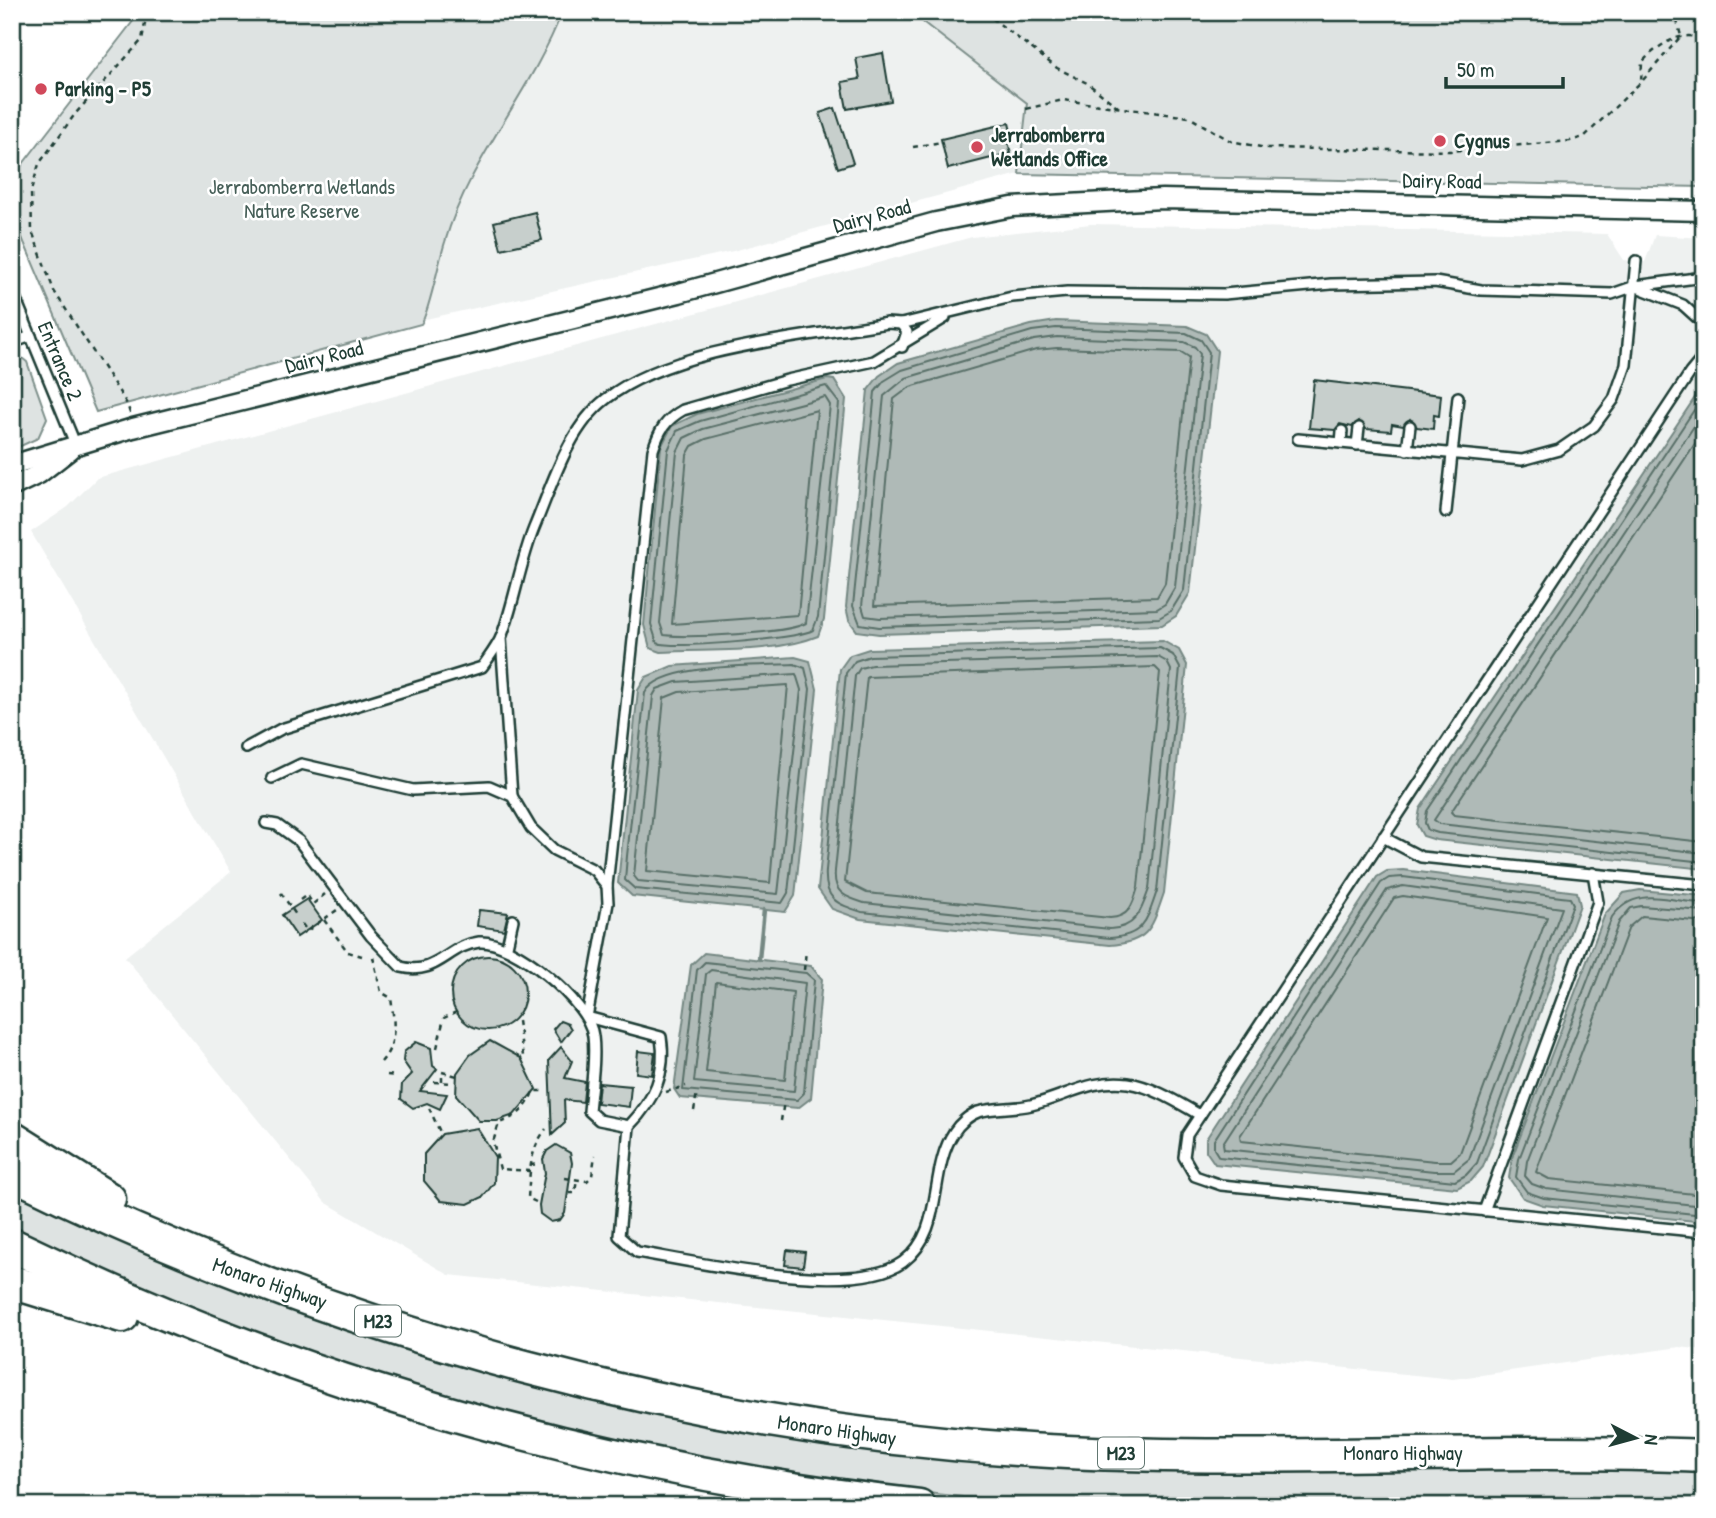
<svg xmlns="http://www.w3.org/2000/svg" width="1716" height="1518" font-family="'Patrick Hand',sans-serif">
	<rect width="100%" height="100%" fill="#fff"/>
	<filter id="ink" filterUnits="userSpaceOnUse"><feTurbulence type="fractalNoise" baseFrequency=".0143" numOctaves="2"/><feDisplacementMap in="SourceGraphic" scale="14" xChannelSelector="R" yChannelSelector="G"/><feConvolveMatrix kernelMatrix="1 2 1 2 8 2 1 2 1" color-interpolation-filters="sRGB"/></filter>
	<g filter="url(#ink)">
		<!-- built -->
		<g fill="#eef1f0">
			<path d="M562,12H910L1027,103L1019,174L733,251L426,319L439,232L547,49Z"/>
			<path d="M1091,224L1607,234L1624,260L1645,262L1655,235L1704,238V1350L1680,1347L1453,1379L449,1275L325,1202L125,957L231,872L31,532L68,507L97,478L972,237Z"/>
		</g>
		<!-- green -->
		<g fill="#dee3e2" stroke="#7e908b" stroke-width="2">
			<path d="M125,12H562C531,93 469,159 445,242C439,260 429,313 421,324L96,412L12,214V178L134,20Z"/>
			<path d="M910,12H1704V187L1019,174L1027,103Z"/>
			<path d="M17,354L27,362L47,418L38,438L12,450V357Z"/>
			<path d="M12,1185L717,1421L1704,1466V1506L1069,1503L963,1497L795,1478L547,1429L305,1356L12,1233Z"/>
		</g>
		<!-- water -->
		<g fill="#afbab7" stroke="#758883" stroke-width="2">
			<path d="M1056,321L1187,326L1206,334L1217,351L1190,593L1176,616L1162,625L879,634L857,631L849,620L846,607L868,390L879,376L898,363L1031,325Z"/>
			<path d="M827,379L834,380L846,399L824,619L818,636C774,654 709,649 661,652L650,648L644,625L661,447L672,426L697,414Z"/>
			<path d="M1704,384V869L1436,840L1423,836L1417,825L1420,809Z"/>
			<path d="M1163,641L1179,650L1187,665L1164,893C1152,927 1150,942 1110,945L860,919L832,909L818,889L840,669L850,655L869,649Z"/>
			<path d="M795,657L810,661L817,689L795,896L785,912L632,896L618,883L638,690L646,677L672,666Z"/>
			<path d="M1403,870L1577,892L1580,905L1483,1167L1471,1181L1457,1188L1215,1164L1206,1151V1139L1377,877L1387,871Z"/>
			<path d="M1640,890L1704,896V1222L1543,1205L1523,1198L1509,1178L1512,1158L1605,914L1624,893Z"/>
			<path d="M704,953L811,966L822,979L811,1098L798,1108L680,1098L674,1089L691,965Z"/>
		</g>
		<g fill="none" stroke-linecap="round" stroke-linejoin="round">
			<!-- shore -->
			<g stroke="#596f68" stroke-width="2">
				<path d="M1056,328L1186,333L1201,340L1209,352L1184,590L1171,611L1159,618L879,627L860,624L853,606L875,392L884,381L902,370L1032,331Z"/>
				<path d="M1057,337L1184,342L1195,347L1200,354L1175,587L1165,604L1157,609L880,618L865,616L862,606L884,396L906,378L1034,340Z"/>
				<path d="M1057,348L1181,352L1189,357L1165,583L1157,597L874,606L894,399L910,387L1036,350Z"/>
				<path d="M826,386L839,403L818,617L813,630C796,639 675,649 657,643L651,624L668,450L677,431L700,421Z"/>
				<path d="M1704,395L1427,811L1425,823L1428,830L1438,833L1704,862"/>
				<path d="M825,397L830,405L806,623C786,634 688,638 664,635L660,623L677,452L684,438L703,429Z"/>
				<path d="M817,410L798,615L672,624L687,455L692,446L706,439Z"/>
				<path d="M1704,411L1434,820L1440,824L1704,853"/>
				<path d="M1704,430L1451,812L1454,815L1704,842"/>
				<path d="M1160,648L1173,655L1180,668L1157,891C1147,920 1144,936 1110,938L862,912C837,904 824,900 826,870L846,673L855,661L870,656Z"/>
				<path d="M1158,657L1167,662L1171,670L1149,889C1141,912 1136,928 1110,929L864,903C845,897 833,893 835,871L855,676L860,668L872,665Z"/>
				<path d="M794,664L805,668L810,689L788,893L782,903L635,889L625,880L627,856L645,693C661,663 760,666 794,664Z"/>
				<path d="M1155,667L1160,672L1138,887C1133,904 1130,917 1110,918L867,893L845,882L867,677Z"/>
				<path d="M796,674L801,690L778,894L638,881L634,876L636,856L653,696L657,689L676,682Z"/>
				<path d="M788,685L770,883L647,871L664,698L679,692Z"/>
				<path d="M1403,877L1561,897L1570,898L1573,904L1477,1163L1466,1175L1455,1181L1219,1157L1214,1149V1140L1381,883L1389,878Z"/>
				<path d="M1403,886L1562,908L1469,1159L1454,1171H1434L1224,1149L1223,1143L1387,890Z"/>
				<path d="M1403,896L1547,917L1460,1153L1451,1161H1435L1241,1141L1240,1136L1394,898Z"/>
				<path d="M1704,903C1668,902 1637,884 1612,917L1519,1159L1516,1177L1527,1192L1544,1198L1704,1215"/>
				<path d="M1704,911L1641,906L1631,908L1619,922L1527,1161L1525,1176L1532,1184L1546,1189L1704,1206"/>
				<path d="M1704,922L1642,916L1629,927L1536,1172L1549,1179L1704,1195"/>
				<path d="M705,962L806,973L814,980L804,1093L797,1100L683,1090L697,970Z"/>
				<path d="M711,970L805,983L794,1091L694,1082L706,974Z"/>
				<path d="M716,982L793,992L785,1080L706,1072Z"/>
			</g>
			<!-- stream -->
			<path stroke="#758883" stroke-width="4.5" d="M759,959L764,910"/>
		</g>
		<!-- building -->
		<g fill="#c7cfcc" stroke="#1f3d34" stroke-width="2">
			<path d="M883,53L891,101L847,109L842,82L860,79L856,58Z"/>
			<path d="M835,108L853,163L838,168L820,113Z"/>
			<path d="M1009,123L1012,136L1007,138L1011,153L948,169L941,139Z"/>
			<path d="M535,212L542,240L501,249L494,222Z"/>
			<path d="M1314,380L1441,395L1439,416L1434,415L1433,429L1417,427L1410,419L1403,426L1392,424L1391,431L1366,429L1359,421L1352,427L1340,424L1335,430L1309,428Z"/>
			<path d="M307,899L322,920L297,937L282,915Z"/>
			<path d="M479,910L508,913L504,930L477,926Z"/>
			<circle cx="488" cy="993" r="37"/>
			<path d="M560,1021L568,1024L571,1029L561,1042L553,1029Z"/>
			<path d="M490,1041L521,1058L536,1089L514,1115L497,1121H479L456,1095L457,1073L470,1055Z"/>
			<path d="M416,1042L431,1048L433,1066L437,1069L420,1091L447,1094L440,1109L427,1103L413,1108L401,1099L402,1084L412,1074L403,1061L404,1052Z"/>
			<path d="M561,1047L572,1061L565,1078L585,1082L583,1102L564,1100L565,1123L552,1135L549,1060Z"/>
			<path d="M638,1051L655,1053L652,1075L636,1073Z"/>
			<path d="M599,1083L631,1086L629,1107L597,1103Z"/>
			<path d="M477,1128L495,1157L494,1183L483,1197L468,1204L441,1201L424,1181V1154L442,1134Z"/>
			<path d="M556,1145L570,1153L572,1163L565,1213L560,1220L551,1222L540,1214L539,1205L545,1173L543,1159L547,1151Z"/>
			<path d="M787,1250L805,1252L803,1267L785,1265Z"/>
		</g>
		<g fill="none" stroke-linecap="round" stroke-linejoin="round">
			<defs>
				<g id="lane">
					<path d="M1637,287L1683,305L1704,324"/>
					<path d="M12,290L76,446"/>
					<path d="M901,324L907,332L902,347"/>
					<path d="M12,343L31,336"/>
					<path d="M1704,356L1690,373L1187,1135L1184,1157L1195,1176L1221,1185L1704,1232"/>
					<path d="M1298,439L1522,460L1559,450L1594,426L1614,399L1626,365L1636,261"/>
					<path d="M1341,443L1342,431"/>
					<path d="M1357,445L1359,428"/>
					<path d="M1407,450L1410,426"/>
					<path d="M1446,512L1458,397"/>
					<path d="M501,638L512,796"/>
					<path d="M246,748L281,729L482,667C489,657 498,646 502,635C515,600 520,563 534,528C552,485 568,428 606,399C672,347 806,337 887,323L901,324L1012,297L1067,292L1224,294L1331,284L1435,282L1481,290L1612,294L1635,286L1704,277"/>
					<path d="M272,778L301,764L413,790L489,786L512,796L531,828L554,850L594,870L607,886"/>
					<path d="M266,823L277,825L299,841L371,936L401,967C438,976 447,946 479,942C512,939 590,1003 593,1036C596,1060 591,1087 589,1111L599,1120L629,1126L619,1236L637,1252C697,1262 853,1298 903,1262C945,1231 928,1171 954,1132C959,1124 969,1115 978,1112C995,1107 1014,1109 1031,1105C1065,1097 1092,1078 1128,1083C1154,1087 1177,1102 1200,1115"/>
					<path d="M1383,837L1421,857L1704,885"/>
					<path d="M507,946L513,920"/>
					<path d="M587,1017L608,903L607,886L653,450C659,431 665,420 683,410L787,380L874,361L945,318"/>
					<path d="M587,1017L661,1037C667,1073 654,1100 629,1126"/>
					<path d="M1484,1211L1598,902L1593,873"/>
				</g>
				<g id="street">
					<path d="M12,465L133,428L679,293L936,222L1012,207L1162,199L1704,211"/>
					<path d="M12,487L39,474L70,450"/>
				</g>
				<g id="highway">
					<path d="M12,1138L109,1199"/>
					<path d="M12,1173C340,1335 701,1435 1067,1452C1279,1462 1492,1447 1704,1456"/>
					<path d="M12,1245C301,1386 601,1470 919,1506"/>
					<path d="M12,1282L122,1316"/>
				</g>
			</defs>
			<!-- lane casing -->
			<use href="#lane" stroke="#1f3d34" stroke-width="14"/>
			<!-- street casing -->
			<use href="#street" stroke="#1f3d34" stroke-width="23"/>
			<!-- highway casing -->
			<use href="#highway" stroke="#1f3d34" stroke-width="37"/>
			<!-- path -->
			<g stroke="#1f3d34" stroke-width="2.5" stroke-dasharray="5 5" stroke-linecap="butt">
				<path d="M984,12L1057,68L1087,83L1118,107"/>
				<path d="M1643,80L1681,36L1677,21"/>
				<path d="M1026,109L1063,100L1189,117L1231,141L1266,148L1450,151L1570,141L1584,137L1641,82L1642,62C1658,46 1681,28 1704,40"/>
				<path d="M913,147L942,142"/>
				<path d="M130,413L127,404L54,291L32,231L31,191L39,164L75,114L142,40L147,12"/>
				<path d="M281,893L296,915"/>
				<path d="M300,900L307,895L313,904L325,894"/>
				<path d="M324,920L348,952L362,956"/>
				<path d="M302,924L307,931L337,910"/>
				<path d="M373,957L381,992L391,998C394,1021 398,1043 381,1062"/>
				<path d="M804,970L806,950"/>
				<path d="M518,1021L523,1056"/>
				<path d="M437,1048L444,1018L456,1012"/>
				<path d="M387,1075L396,1076"/>
				<path d="M434,1082L454,1083"/>
				<path d="M442,1082V1072L457,1076"/>
				<path d="M666,1092L686,1086"/>
				<path d="M429,1108L441,1134"/>
				<path d="M694,1111L697,1092"/>
				<path d="M781,1121L784,1101"/>
				<path d="M530,1165L540,1164"/>
				<path d="M530,1171L500,1169L493,1142L499,1123C517,1117 528,1108 533,1091H542"/>
				<path d="M565,1178L587,1181L592,1176L595,1155"/>
				<path d="M569,1193H575L577,1179"/>
				<path d="M536,1202L528,1198C530,1172 529,1151 546,1129"/>
			</g>
			<!-- lane -->
			<use href="#lane" stroke="#fff" stroke-width="9"/>
			<!-- street -->
			<use href="#street" stroke="#fff" stroke-width="18"/>
			<!-- highway -->
			<use href="#highway" stroke="#fff" stroke-width="32"/>
		</g>
	</g>
	<!-- markers -->
	<g fill="#d1495b" stroke="#fff" stroke-width="2.5">
		<circle cx="41" cy="89" r="7"/>
		<circle cx="1440" cy="141" r="7"/>
		<circle cx="977" cy="147" r="7"/>
	</g>
	<g text-anchor="middle" stroke-width="5" stroke-linejoin="round" paint-order="stroke">
		<!-- shield labels -->
		<g fill="#fff" stroke="#627771" stroke-width="2">
			<rect x="355" y="1305.5" width="46" height="31" rx="5"/>
			<rect x="1098" y="1437.5" width="46" height="31" rx="5"/>
		</g>
		<g font-size="19" font-weight="bold" fill="#1f3d34">
			<text x="378" y="1328">M23</text>
			<text x="1121" y="1460">M23</text>
		</g>
		<!-- poi labels -->
		<g font-size="21" font-weight="bold" fill="#1f3d34" stroke="#fff" text-anchor="start">
			<text x="55" y="96">Parking - P5</text>
			<text x="991" y="142">Jerrabomberra<tspan x="991" dy="24">Wetlands Office</tspan></text>
			<text x="1454" y="148">Cygnus</text>
		</g>
		<!-- street labels -->
		<g font-size="21" fill="#1f3d34" stroke="#fff">
			<text transform="translate(1442 181) rotate(1)" y="7">Dairy Road</text>
			<text transform="translate(872 216) rotate(-15)" y="7">Dairy Road</text>
			<text transform="translate(324 357) rotate(-14)" y="7">Dairy Road</text>
			<text transform="translate(60 361) rotate(67)" y="7">Entrance 2</text>
			<text transform="translate(270 1283) rotate(19)" y="7">Monaro Highway</text>
			<text transform="translate(837 1430) rotate(8)" y="7">Monaro Highway</text>
			<text x="1403" y="1460">Monaro Highway</text>
		</g>
		<!-- park labels -->
		<g font-size="21" fill="#455e57" stroke="#fff">
			<text x="302" y="194">Jerrabomberra Wetlands<tspan x="302" dy="24">Nature Reserve</tspan></text>
		</g>
	</g>
	<!-- margin -->
	<rect width="1716" height="1518" fill="none" stroke="#fff" stroke-width="42"/>
	<rect x="21" y="21" width="1674" height="1476" fill="none" stroke="#1f3d34" stroke-width="2.5" filter="url(#ink)"/>
	<!-- north arrow -->
	<g transform="translate(1635 1438) rotate(96)" stroke="#ffffff" stroke-width="5" paint-order="stroke">
	<path d="M0-5L12 26L0 18L-12 26Z" fill="#1f3d34"/>
	<text y="-10" font-size="19" font-weight="bold" text-anchor="middle" fill="#1f3d34">N</text>
	</g>
	<!-- scale -->
	<path d="M1446 77v10h117v-10" fill="none" stroke="#1f3d34" stroke-width="3.5"/>
	<text x="1457" y="77" font-size="21" fill="#1f3d34" stroke="#ffffff" stroke-width="5" paint-order="stroke">50 m</text>
</svg>
